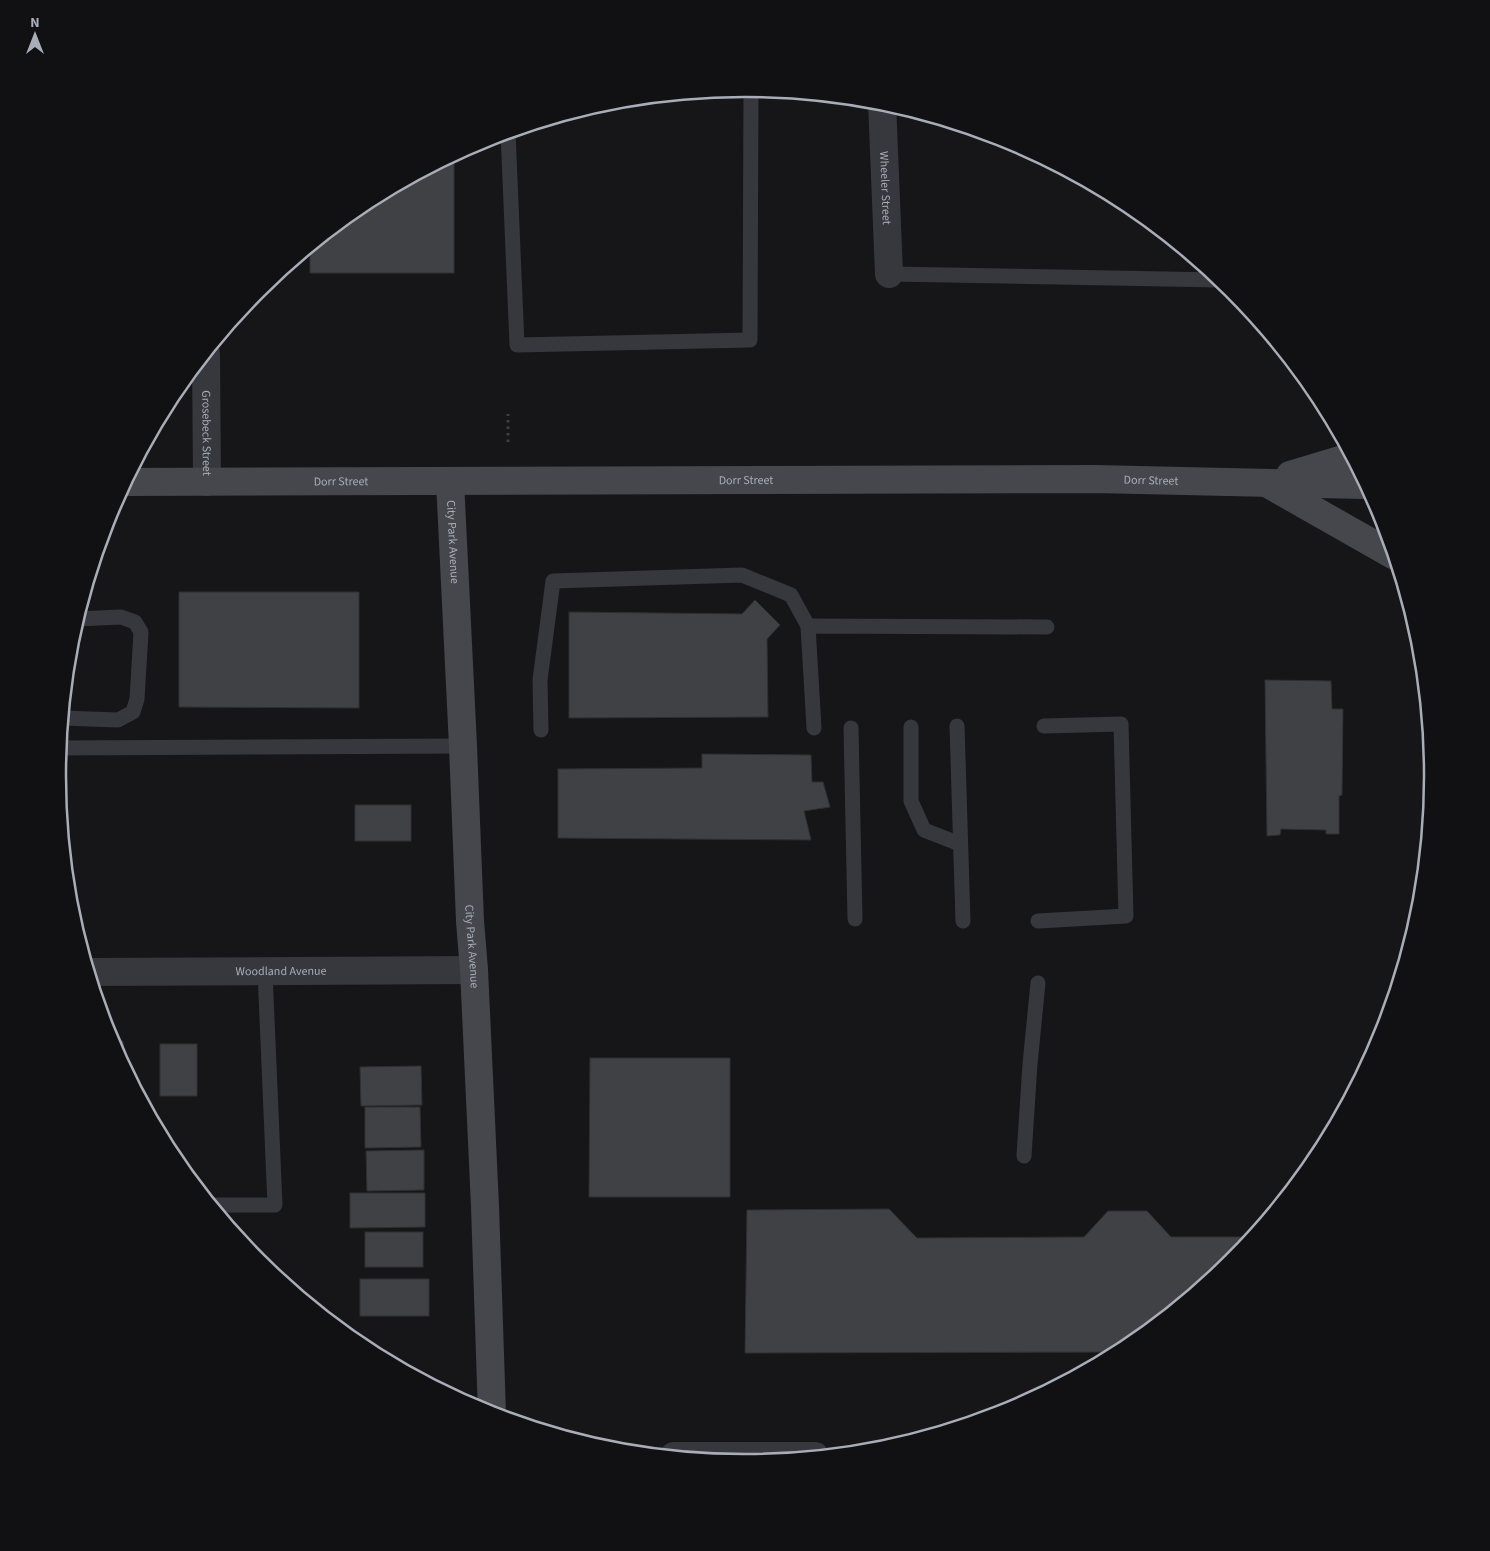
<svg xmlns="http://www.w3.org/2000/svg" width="1490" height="1551" font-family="'Source Sans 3',sans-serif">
	<rect width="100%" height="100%" fill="#161618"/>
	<!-- building -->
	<g fill="#404145" stroke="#303034">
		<path d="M454,155V273H310V247L363,204Z"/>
		<path d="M179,592H359V708L179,707Z"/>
		<path d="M755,600L780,625L767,639L768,717L569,718V612L742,614Z"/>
		<path d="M1265,680L1331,681L1332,709H1343L1342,795L1339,796V834H1326V830L1281,829L1280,835L1267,836Z"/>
		<path d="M702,754L811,755L812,782H823L830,807L804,811L811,840L558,838V769L702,768Z"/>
		<rect x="355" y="805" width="56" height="36"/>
		<path d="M123,1041L124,1064L112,1042Z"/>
		<rect x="160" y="1044" width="37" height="52"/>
		<path d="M590,1058H730V1197H589Z"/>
		<path d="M421,1066L422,1105L361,1106L360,1067Z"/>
		<path d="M365,1107H420L421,1147L365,1148Z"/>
		<path d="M424,1150V1190L367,1191L366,1151Z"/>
		<path d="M350,1193H425V1227L350,1228Z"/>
		<path d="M889,1209L917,1238L1084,1237L1108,1211H1147L1171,1237H1251L1231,1262L1127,1347L1119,1352L745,1353L747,1210Z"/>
		<rect x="365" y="1232" width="58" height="35"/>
		<rect x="360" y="1279" width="69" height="37"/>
	</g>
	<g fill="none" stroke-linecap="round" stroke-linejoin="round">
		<!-- path -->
		<path stroke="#3d3f44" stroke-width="3" stroke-dasharray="2.5 4" stroke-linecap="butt" d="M508,442V414"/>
		<!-- lane -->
		<g stroke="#37383d" stroke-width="15">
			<path d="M508,132L517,345L750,340L751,89"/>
			<path d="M889,274L1220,280"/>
			<path d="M63,718L118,720L133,712L137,699L141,632L135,622L121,617L77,619"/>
			<path d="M957,726L963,921"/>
			<path d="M911,727V801L924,830L960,844"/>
			<path d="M814,728L808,626L1047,627"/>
			<path d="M851,728L855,919"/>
			<path d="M541,730L540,680L553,581L742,575L791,595L808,626"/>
			<path d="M60,748L463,746"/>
			<path d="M1038,921L1126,916L1121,724L1044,726"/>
			<path d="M1024,1156L1030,1064L1038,983"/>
			<path d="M213,1205H275L265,972"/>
		</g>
		<!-- street -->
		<g stroke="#37383d" stroke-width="28">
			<path id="s1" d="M882,102L889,274"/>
			<path id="s2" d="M206,354L207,482"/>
			<path id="s3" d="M90,972L474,970"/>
			<path d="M674,1456H815"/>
		</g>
		<!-- secondary -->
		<g stroke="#45474d" stroke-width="28">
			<path d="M1290,475L1350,457"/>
			<path id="s4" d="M450,481L463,746L470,921L474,970L485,1206L492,1414"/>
			<path id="s5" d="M126,482L1095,479L1365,485"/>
			<path d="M1268,484L1393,555"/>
		</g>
	</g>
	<g text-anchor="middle" stroke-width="5" stroke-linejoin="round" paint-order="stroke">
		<!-- street labels -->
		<g font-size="12" fill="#a8adb8" stroke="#111113">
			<text dy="4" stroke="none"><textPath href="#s1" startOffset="86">Wheeler Street</textPath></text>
			<text dy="4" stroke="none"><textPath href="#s2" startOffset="79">Grosebeck Street</textPath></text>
			<text dy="4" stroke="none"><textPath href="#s5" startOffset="620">Dorr Street</textPath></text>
			<text dy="4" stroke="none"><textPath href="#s5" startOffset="1025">Dorr Street</textPath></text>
			<text dy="4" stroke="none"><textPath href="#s5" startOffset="215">Dorr Street</textPath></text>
			<text dy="4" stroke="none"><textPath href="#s4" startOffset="61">City Park Avenue</textPath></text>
			<text dy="4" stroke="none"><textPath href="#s4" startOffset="466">City Park Avenue</textPath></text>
			<text dy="4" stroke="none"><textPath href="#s3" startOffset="191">Woodland Avenue</textPath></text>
		</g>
	</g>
	<!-- crop -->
	<path d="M0 0H1490V1551H0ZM744 97H746A678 678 0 0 1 1424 775V776A678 678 0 0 1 746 1454H744A678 678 0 0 1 66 776V775A678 678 0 0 1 744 97Z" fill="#111113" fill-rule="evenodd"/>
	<path fill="none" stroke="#a8adb8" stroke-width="2.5" d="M744 97H746A678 678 0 0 1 1424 775V776A678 678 0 0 1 746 1454H744A678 678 0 0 1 66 776V775A678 678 0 0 1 744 97Z"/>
	<!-- north arrow -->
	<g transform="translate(35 35)" stroke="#111113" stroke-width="4" paint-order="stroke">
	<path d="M0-4L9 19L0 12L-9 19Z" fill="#a8adb8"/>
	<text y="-8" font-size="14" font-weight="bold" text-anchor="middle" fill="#a8adb8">N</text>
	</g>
</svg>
